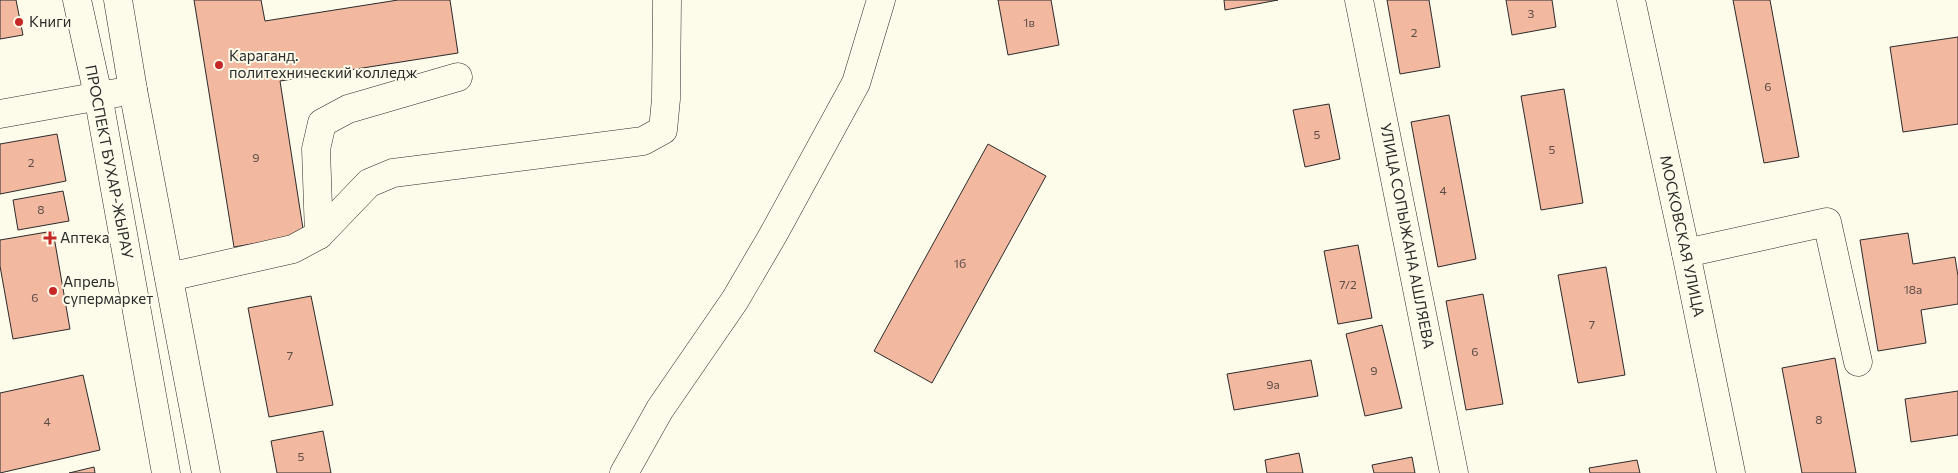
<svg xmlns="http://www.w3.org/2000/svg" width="1958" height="473" font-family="Commissioner,sans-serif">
	<rect width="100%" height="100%" fill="#fdfbea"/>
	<!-- building -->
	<g fill="#f2b8a0" stroke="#2b2b2b">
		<path d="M0,0H16L23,35L0,39Z"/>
		<path d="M194,0H261L265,21L398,0H450L458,53L280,81L304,235L234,247Z"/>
		<path d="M998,0H1051L1059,45L1008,55Z"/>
		<path d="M1224,0H1278L1225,10Z"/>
		<path d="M1387,0H1429L1440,67L1400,74Z"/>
		<path d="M1506,0H1552L1556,27L1512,35Z"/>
		<path d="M1733,0H1770L1799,157L1764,163Z"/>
		<path d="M1958,37V124L1903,132L1890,47Z"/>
		<path d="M1564,89L1583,203L1541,210L1521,96Z"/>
		<path d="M1329,104L1340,159L1305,167L1293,110Z"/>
		<path d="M1449,115L1476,259L1438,267L1411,122Z"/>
		<path d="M57,134L66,181L0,194V144Z"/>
		<path d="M988,144L1046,176L932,383L874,351Z"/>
		<path d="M63,191L69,221L18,230L13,200Z"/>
		<path d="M53,231L70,329L13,339L0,266V240Z"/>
		<path d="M1908,233L1913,264L1955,257L1958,276V304L1921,310L1926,343L1878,351L1860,240Z"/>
		<path d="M1358,245L1372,318L1338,324L1324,251Z"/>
		<path d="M1606,267L1625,375L1578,383L1558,275Z"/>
		<path d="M1483,294L1503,404L1466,410L1446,301Z"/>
		<path d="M311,296L333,405L269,417L248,308Z"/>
		<path d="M1382,325L1402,408L1365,416L1346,334Z"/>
		<path d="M1835,358L1856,473H1802L1782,368Z"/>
		<path d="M1311,360L1318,396L1234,410L1227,374Z"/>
		<path d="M83,375L100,450L0,473V393Z"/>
		<path d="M1958,391V435L1911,442L1905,399Z"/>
		<path d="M323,431L331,473H277L271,441Z"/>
		<path d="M1299,453L1303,473H1267L1265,460Z"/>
		<path d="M1412,457L1415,473H1374L1372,465Z"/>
		<path d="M1637,460L1640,473H1590L1589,468Z"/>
		<path d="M94,467L95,473H69Z"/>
	</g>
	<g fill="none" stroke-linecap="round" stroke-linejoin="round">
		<defs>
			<g id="minor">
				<path d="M1359,0L1454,473"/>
				<path d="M1631,0L1686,253L1731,473"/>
				<path d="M0,114L133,90"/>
				<path d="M319,235L316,149L322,123L348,109L458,77"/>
				<path d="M1686,253L1827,222L1858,362"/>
				<path d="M169,277L293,249L319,235L369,183L393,173L643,141L663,130L666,99L667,0"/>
				<path d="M624,473L660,409L735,300L773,235L856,83L881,0"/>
			</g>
			<g id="major">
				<path d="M77,0L98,95L166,473"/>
				<path d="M118,0L133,90L206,473"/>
			</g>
		</defs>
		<!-- minor casing -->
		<use href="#minor" stroke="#2b2b2b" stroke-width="29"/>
		<!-- major casing -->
		<use href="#major" stroke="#2b2b2b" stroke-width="29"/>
		<!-- minor -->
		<use href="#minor" stroke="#fdfbea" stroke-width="28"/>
		<!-- major -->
		<use href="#major" stroke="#fdfbea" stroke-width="28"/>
	</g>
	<!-- markers -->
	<g fill="#c62828" stroke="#fdfbea" stroke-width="2">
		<circle cx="19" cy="22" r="5"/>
		<circle cx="219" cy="65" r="5"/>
		<path d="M47.5 230.5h5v5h5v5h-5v5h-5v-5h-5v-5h5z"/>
		<circle cx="53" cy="291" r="5"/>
	</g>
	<g text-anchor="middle" stroke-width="4" stroke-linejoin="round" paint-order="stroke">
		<!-- number labels -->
		<g font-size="12" fill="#5d4e48">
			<text x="1531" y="18">3</text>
			<text x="1029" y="27">1в</text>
			<text x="1414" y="37">2</text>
			<text x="1768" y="91">6</text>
			<text x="1317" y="139">5</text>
			<text x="1552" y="154">5</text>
			<text x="256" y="162">9</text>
			<text x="31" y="167">2</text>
			<text x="1443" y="195">4</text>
			<text x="41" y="214">8</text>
			<text x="960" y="268">1б</text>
			<text x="1348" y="289">7/2</text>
			<text x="1913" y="294">18а</text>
			<text x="35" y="302">6</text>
			<text x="1592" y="329">7</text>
			<text x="1475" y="356">6</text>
			<text x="290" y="360">7</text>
			<text x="1374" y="375">9</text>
			<text x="1273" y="389">9а</text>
			<text x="1819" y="424">8</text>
			<text x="47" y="426">4</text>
			<text x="301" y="461">5</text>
		</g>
		<!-- poi labels -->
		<g font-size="15" fill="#2b2b2b" stroke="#fdfbea" text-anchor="start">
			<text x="29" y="27">Книги</text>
			<text x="229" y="61">Караганд.<tspan x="229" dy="17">политехнический колледж</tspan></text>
			<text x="60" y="243">Аптека</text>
			<text x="63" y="287">Апрель<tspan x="63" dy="17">супермаркет</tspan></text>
		</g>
		<!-- street labels -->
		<g font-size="15" fill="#2b2b2b" stroke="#fdfbea">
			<text transform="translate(109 162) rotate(79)" y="5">ПРОСПЕКТ БУХАР-ЖЫРАУ</text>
			<text transform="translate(1407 236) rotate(79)" y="5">УЛИЦА СОПЫЖАНА АШЛЯЕВА</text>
			<text transform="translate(1682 236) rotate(78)" y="5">МОСКОВСКАЯ УЛИЦА</text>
		</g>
	</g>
</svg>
